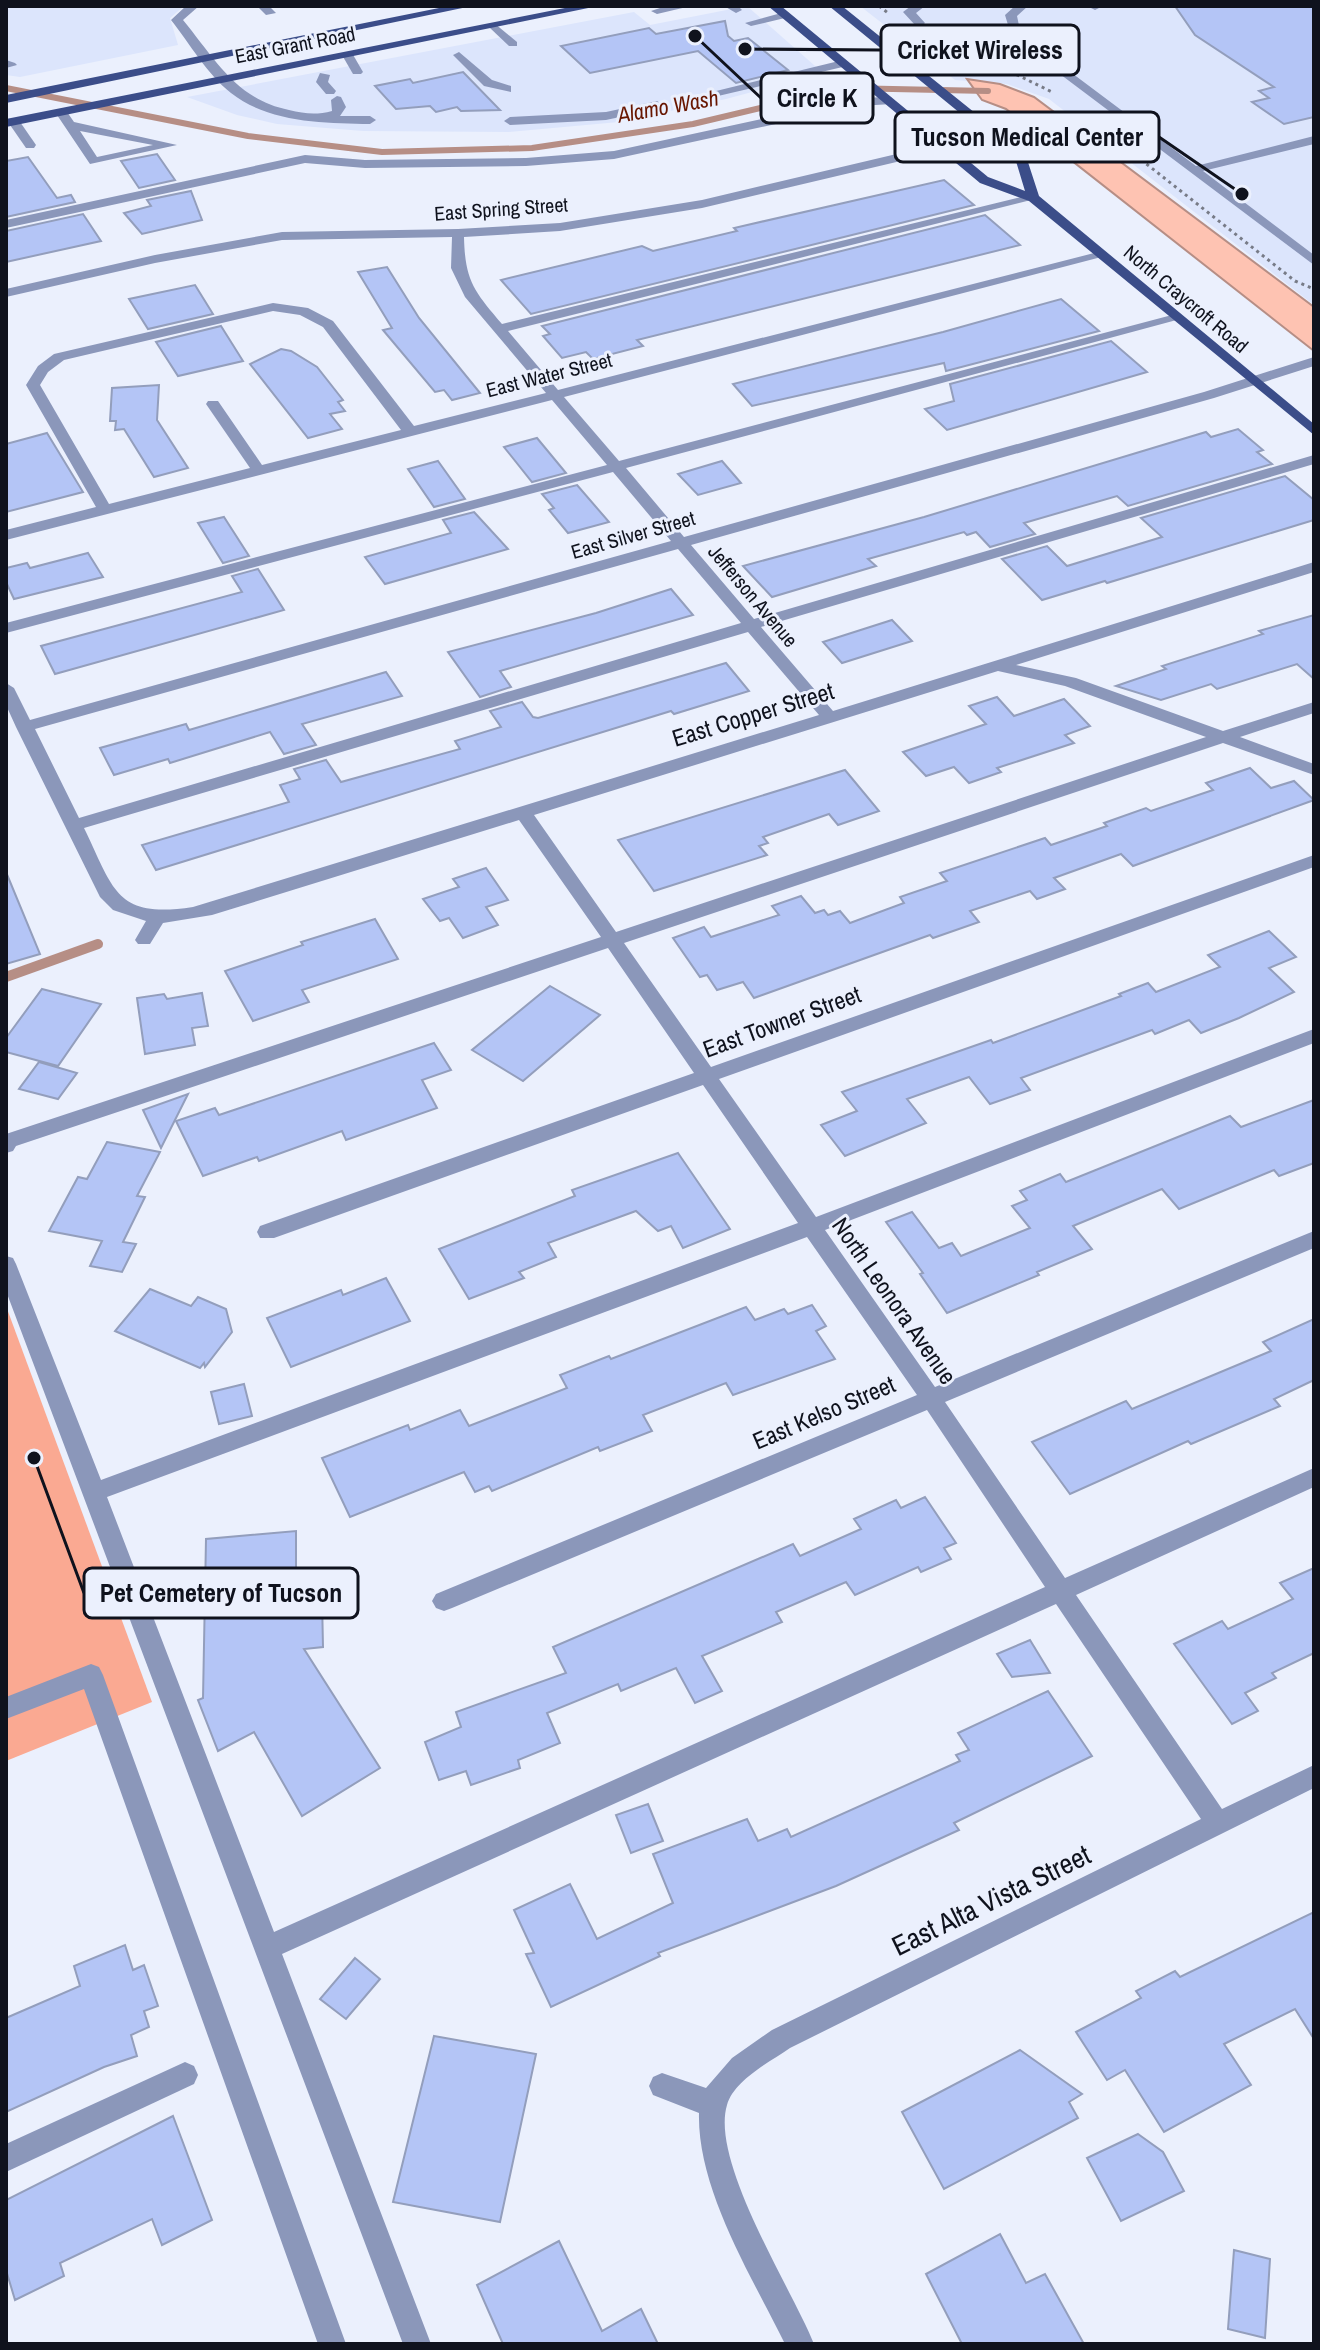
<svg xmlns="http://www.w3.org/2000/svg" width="1320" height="2350" font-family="'Archivo Narrow',sans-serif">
	<rect width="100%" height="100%" fill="#ebf0fd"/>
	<!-- built -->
	<g fill="#dce5fc">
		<path d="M6,6H184L170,18L178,45L20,77L6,75Z"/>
		<path d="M747,6L823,73L726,99L619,122L509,132L363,131L277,124L237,115L187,97L634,12L650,25Z"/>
		<path d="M860,6H1314V305L1049,99L1007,84L955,80Z"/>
	</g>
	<!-- green -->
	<path fill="#faa992" d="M6,1306L152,1702L6,1761Z"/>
	<!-- water -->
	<path fill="#fec3b2" stroke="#b68e85" stroke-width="2" d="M967,79L1000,84L1034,97L1314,307V351L1006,109L982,100Z"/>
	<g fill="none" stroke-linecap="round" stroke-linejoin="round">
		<!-- stream-far1 -->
		<path stroke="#b68e85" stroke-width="6" d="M6,88L248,136L382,152L532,148L693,124L845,88L988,91"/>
		<!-- stream -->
		<path stroke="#b68e85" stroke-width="10" d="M6,977L98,944"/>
	</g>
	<!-- building -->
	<g fill="#b4c5f6" stroke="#939ebc" stroke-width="2">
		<path d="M1175,6H1314V117L1284,124L1252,102L1269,98L1259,91L1274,87L1195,35Z"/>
		<path d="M725,21L728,36L734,41L748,38L788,70L736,83L698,51L590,73L561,46L649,28L656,34Z"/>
		<path d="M463,72L500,110L461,111L457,107L436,112L430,106L396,109L375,86L410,79L413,83Z"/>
		<path d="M157,154L175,180L139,188L121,161Z"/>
		<path d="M28,157L57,198L71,195L75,202L6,217V161Z"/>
		<path d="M944,180L974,205L531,314L501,280L642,246L653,251L737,231L734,228Z"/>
		<path d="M191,191L202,220L142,234L124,213L151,206L147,200Z"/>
		<path d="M83,214L101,241L6,262V231Z"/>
		<path d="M985,215L1020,245L637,340L643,346L593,359L586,352L562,358L543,336L550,334L542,326Z"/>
		<path d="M387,267L419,318L480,393L452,400L444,390L435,392L383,330L392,328L358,272Z"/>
		<path d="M195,285L213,314L148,329L129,299Z"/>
		<path d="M1061,299L1099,331L946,371L944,363L752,406L733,384L943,332Z"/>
		<path d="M221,326L243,361L178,376L156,342Z"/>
		<path d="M1111,341L1147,372L947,430L925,409L954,401L950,384Z"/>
		<path d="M281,349L291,351L317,367L343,400L338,402L345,411L330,414L342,429L308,438L250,364Z"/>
		<path d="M159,385L157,420L188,468L154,477L124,429L115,430L116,421H110L112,388Z"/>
		<path d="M1238,429L1263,450L1257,452L1272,464L1128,506L1117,496L1024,523L1035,534L990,547L976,532L967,535L964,532L868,559L876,566L772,597L743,566L924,517L1206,432L1211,437Z"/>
		<path d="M47,433L83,492L6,512V444Z"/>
		<path d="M537,438L566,473L532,482L504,447Z"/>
		<path d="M438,461L465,499L434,507L408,469Z"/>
		<path d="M722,461L741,483L698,495L678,474Z"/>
		<path d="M1285,476L1314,500V520L1107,583L1105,581L1042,600L1002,559L1047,546L1067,566L1162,537L1141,518Z"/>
		<path d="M577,485L609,522L568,533L549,510L554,508L542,494Z"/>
		<path d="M474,512L508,549L385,584L365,557L451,533L443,520Z"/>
		<path d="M224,517L249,556L223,563L198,523Z"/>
		<path d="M88,553L103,577L14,599L6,582V568L27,563L30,568Z"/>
		<path d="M258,569L284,610L55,674L41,646L242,592L232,576Z"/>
		<path d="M671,589L693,615L500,671L511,687L480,697L448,652L596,613Z"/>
		<path d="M1314,615V679L1297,664L1217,689L1211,684L1161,700L1116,686L1166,669L1162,666L1263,634L1259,631Z"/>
		<path d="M892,620L912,641L842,663L823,642Z"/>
		<path d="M726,663L749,691L674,714L671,711L156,870L142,845L289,802L280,785L300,779L294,769L326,760L341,782L460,749L455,741L501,727L490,711L522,702L533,717L538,718Z"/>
		<path d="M386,672L402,696L302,724L316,745L284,754L270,732L170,763L168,759L114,775L100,748L186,724L189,730Z"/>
		<path d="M997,697L1014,716L1064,699L1090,726L1065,735L1074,743L997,768L1001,772L969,783L954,767L926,776L903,752L986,724L969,706Z"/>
		<path d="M1250,768L1271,788L1294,781L1314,800L1133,866L1121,854L1054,878L1065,889L1037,899L1030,891L970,911L979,922L933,938L930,935L754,998L743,982L717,990L707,975L700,977L673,938L704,927L711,937L779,915L772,906L801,896L815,913L824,910L828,915L840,911L850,923L904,903L900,897L947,881L940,873L1045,838L1051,845L1107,826L1104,823L1146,808L1151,811L1213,790L1206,783Z"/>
		<path d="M845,770L879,811L838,825L829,814L763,837L768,843L759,846L767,855L654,891L618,840Z"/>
		<path d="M486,868L508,900L486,907L498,925L463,938L449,918L440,921L423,899L459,887L453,879Z"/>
		<path d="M6,872L40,954L6,964Z"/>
		<path d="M375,919L398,959L302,990L309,1002L253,1021L225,971L303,945L301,942Z"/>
		<path d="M1269,931L1296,957L1269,968L1294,992L1239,1018L1201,1033L1189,1020L1155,1034L1152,1030L1021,1078L1030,1090L990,1104L969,1077L907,1099L926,1123L845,1156L821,1125L857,1111L842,1092L991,1040L993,1043L1121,996L1119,994L1148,983L1156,992L1220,967L1208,955Z"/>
		<path d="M550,986L600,1015L523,1081L472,1050Z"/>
		<path d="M42,989L101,1004L58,1066L6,1052V1038Z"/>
		<path d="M202,993L208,1026L192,1028L195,1045L145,1054L137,998L164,994L167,999Z"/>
		<path d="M434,1043L451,1070L422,1080L437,1108L346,1140L342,1131L259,1161L257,1157L203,1176L176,1121L215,1108L219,1115Z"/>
		<path d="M39,1062L77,1073L58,1099L19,1089Z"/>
		<path d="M188,1094L161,1148L143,1110Z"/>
		<path d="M1314,1100V1163L1279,1176L1274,1170L1179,1209L1162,1189L1073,1226L1092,1249L1037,1272L1039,1275L947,1313L920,1274L923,1273L886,1222L912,1212L939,1248L952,1243L961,1256L1030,1228L1012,1206L1027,1200L1020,1191L1060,1174L1066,1182L1230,1116L1241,1127Z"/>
		<path d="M107,1142L160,1152L137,1196L145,1197L123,1242L136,1244L122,1272L90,1266L102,1241L49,1231L78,1177L87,1179Z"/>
		<path d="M678,1153L730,1229L683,1248L671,1226L658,1231L636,1211L548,1243L556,1257L519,1272L524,1278L469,1299L439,1249L575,1196L572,1190Z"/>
		<path d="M386,1278L410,1321L291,1367L267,1318L341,1290L343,1295Z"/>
		<path d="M150,1289L191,1306L198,1297L226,1309L232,1332L205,1367L204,1363L200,1368L115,1331Z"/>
		<path d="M812,1305L826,1326L816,1331L835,1359L733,1395L726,1383L643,1415L652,1431L600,1451L598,1447L492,1491L489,1486L475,1492L464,1472L350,1517L322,1458L408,1425L410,1430L460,1410L469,1426L567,1388L560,1375L609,1356L611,1359L746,1307L755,1320L784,1309L788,1314Z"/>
		<path d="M1314,1319V1380L1274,1399L1280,1406L1191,1444L1188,1441L1070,1494L1032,1442L1126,1401L1132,1409L1271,1351L1263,1342Z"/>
		<path d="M244,1384L252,1416L219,1424L211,1392Z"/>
		<path d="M925,1497L956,1543L944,1548L951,1559L921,1572L918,1567L855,1595L846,1582L776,1612L782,1622L702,1656L722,1691L695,1703L676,1668L621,1691L618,1684L547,1713L560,1743L518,1760L520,1768L471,1785L466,1771L439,1780L425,1742L461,1727L456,1712L566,1673L553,1647L793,1544L800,1556L861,1529L854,1519L896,1500L901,1508Z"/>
		<path d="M296,1531V1602L322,1599L323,1647L304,1649L380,1768L302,1816L254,1732L218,1751L198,1700L203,1698L206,1539Z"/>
		<path d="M1314,1568V1653L1272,1673L1276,1678L1245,1693L1258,1711L1232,1724L1174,1644L1222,1621L1228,1629L1293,1599L1280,1583Z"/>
		<path d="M1030,1640L1050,1673L1012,1677L997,1654Z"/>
		<path d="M1048,1691L1092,1756L954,1823L959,1830L836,1886L658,1953L660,1956L551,2007L526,1954L534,1953L514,1910L570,1884L597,1939L673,1903L653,1854L747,1819L758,1841L787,1829L791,1837L960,1761L956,1755L969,1750L958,1733Z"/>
		<path d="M648,1804L663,1841L631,1853L616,1815Z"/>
		<path d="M1314,1912V2039L1295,2009L1224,2044L1251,2085L1164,2132L1125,2070L1107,2080L1076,2032L1141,1998L1136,1991L1175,1971L1180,1977Z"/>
		<path d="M125,1945L133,1970L144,1965L158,2006L144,2011L149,2027L131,2035L137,2056L104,2067L6,2112V2018L80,1986L74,1966Z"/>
		<path d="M355,1958L380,1979L346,2019L320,1999Z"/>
		<path d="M434,2036L536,2054L500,2222L393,2202Z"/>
		<path d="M1020,2050L1082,2094L1069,2102L1078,2118L944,2189L902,2112Z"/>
		<path d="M173,2116L212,2220L162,2245L152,2219L60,2263L64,2276L15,2300L6,2270V2200Z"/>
		<path d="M1138,2134L1163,2152L1184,2191L1121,2221L1087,2158Z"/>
		<path d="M1000,2234L1026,2283L1045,2274L1084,2344H962L926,2274Z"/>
		<path d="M559,2241L602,2331L641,2309L658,2344H503L477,2285Z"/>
		<path d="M1234,2250L1270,2259L1265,2338L1228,2329Z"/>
	</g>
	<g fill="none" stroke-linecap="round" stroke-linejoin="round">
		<!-- path -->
		<g stroke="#777b87" stroke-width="3" stroke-dasharray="3 4" stroke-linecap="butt">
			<path d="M879,6L888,13"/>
			<path d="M923,47L995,64L1052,92"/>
			<path d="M1130,151L1295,281L1314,289"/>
		</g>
		<!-- minor -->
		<g fill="#8b97ba" fill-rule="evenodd">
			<path d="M186,6H199L183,20C215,59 237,100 289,110C305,114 317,115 332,111L331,100L337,96L341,97L346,107L340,116H370L376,120L370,124C324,123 269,123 231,93C207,74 190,44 171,20Z"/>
			<path d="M257,6H269L276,13L266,15Z"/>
			<path d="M666,6H691L657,14L651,11Z"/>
			<path d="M724,6H738L742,10L736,13Z"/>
			<path d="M911,6H925L916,13L925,23L923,25H915L903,12Z"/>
			<path d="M1015,6H1028L1017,16L1021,35L1196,166L1314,136V144L1203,171L1314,255V265L1012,38L1005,15Z"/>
			<path d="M1087,6H1100L1101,7L1095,10Z"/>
			<path d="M785,12L789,13V17L751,26L745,23Z"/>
			<path d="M494,23L517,42V46H509L490,28L488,26Z"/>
			<path d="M459,52L492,80L511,86V92L484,86L453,55Z"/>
			<path d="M344,53H352L363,72L361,74H353L342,55Z"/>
			<path d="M6,60L15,63L17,65L6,68Z"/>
			<path d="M843,60L847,62V66L718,96L712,92Z"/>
			<path d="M320,73L330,75L328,82L336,91L334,94H326L316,82Z"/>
			<path d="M888,97L892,98V104L859,106L614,159L526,166L365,168L305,163L6,228V220L305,155L365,160L526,158L614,151L859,98Z"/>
			<path d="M657,101L663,105L661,108L606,120L510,125L504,121L510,117L606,112Z"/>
			<path d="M57,109H65L74,122L177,145L90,164L55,112ZM80,131L153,145L97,157Z"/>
			<path d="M10,119H18L36,145L34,148H26L8,122Z"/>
			<path d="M994,131L1000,135L998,138L702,208L560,231L464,237C465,281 474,291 502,324L1033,194L1039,198L508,331L558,390L1102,251L1109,255L564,397L619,461L1172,315L1184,318L626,468L684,537L1204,392L1314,357V366L1214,398L691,545L754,619L1314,455V464L761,627L833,711L1314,562V572L1016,665L1076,678L1223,731L1314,702V713L1240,737L1314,764V775L1223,743L624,943L711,1067L1314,855V867L719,1079L816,1217L1314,1029V1043L825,1230L935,1387L1314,1231V1248L945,1402L1065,1578L1314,1468V1487L1076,1595L1222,1809L1314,1765V1788L790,2048C770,2062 734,2080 727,2105C710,2162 792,2289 814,2344H785C752,2277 697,2189 699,2113L653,2095L649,2086L653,2077L662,2073L706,2088L732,2058L772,2030L1201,1819L1056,1604L282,1954L431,2344H403L6,1291V1256L13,1258L16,1264L101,1480L798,1223L703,1085L274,1238H260L257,1232L260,1226L694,1073L608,948L16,1146L13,1151L6,1153V1134L601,937L519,820L212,915L163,923L150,944H138L135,940L146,921L113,910L100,897L16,727L6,705V683L14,688L30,720L671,541L613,472L6,633V623L607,465L552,400L6,540V530L96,507L26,385L38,366L54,354L273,303L308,308L333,321L414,426L546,393L465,297L451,268L452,237L282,240L155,263L6,297V289L155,255L282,232L458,229L560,223L702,200ZM273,311L300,315L323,327L401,430L262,465L218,401H208L206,404L250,468L109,504L40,385L48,372L64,360ZM678,549L741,623L79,818L35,729ZM748,632L819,715L193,907C115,919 114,889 84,828ZM998,671L1065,686L1206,737L616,932L534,815ZM807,1237L917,1395L436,1594L432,1601L436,1608L444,1611L452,1608L927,1410L1045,1587L274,1932L107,1497Z"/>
			<path d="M91,1664L99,1667L103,1675L346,2344H318L84,1689L6,1719V1697Z"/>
			<path d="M185,2062L194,2066L198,2075L194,2084L6,2172V2144Z"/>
		</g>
		<!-- major -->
		<g fill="#3b4d89" fill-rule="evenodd">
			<path d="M449,6H472L6,103V95Z"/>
			<path d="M575,6H598L6,127V119Z"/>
			<path d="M768,6H781L988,177L1025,191L1015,158L829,6H842L1025,153L1039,196L1314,424V435L1029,201L980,183Z"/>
		</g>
	</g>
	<g text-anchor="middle" stroke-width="6" stroke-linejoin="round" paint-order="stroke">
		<!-- far-street labels -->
		<g font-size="20" fill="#0f121d" stroke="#ebf0fd">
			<text transform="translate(295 45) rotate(-11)" y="7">East Grant Road</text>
			<text transform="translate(501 209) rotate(-4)" y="7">East Spring Street</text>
			<text transform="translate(1186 299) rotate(40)" y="7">North Craycroft Road</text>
			<text transform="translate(549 375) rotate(-14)" y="7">East Water Street</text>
			<text transform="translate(633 535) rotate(-16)" y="7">East Silver Street</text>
			<text transform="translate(753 596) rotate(50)" y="7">Jefferson Avenue</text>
		</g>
		<!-- far-water labels -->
		<g font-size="22" font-style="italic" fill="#681600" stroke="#ebf0fd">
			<text transform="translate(668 106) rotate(-10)" y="8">Alamo Wash</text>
		</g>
		<!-- street labels -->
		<g font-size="24" fill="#0f121d" stroke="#ebf0fd">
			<text transform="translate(753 715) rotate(-17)" y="8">East Copper Street</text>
			<text transform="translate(782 1022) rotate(-20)" y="8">East Towner Street</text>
			<text transform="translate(894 1301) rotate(55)" y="8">North Leonora Avenue</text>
			<text transform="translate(824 1413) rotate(-23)" y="8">East Kelso Street</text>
		</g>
		<!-- near-street labels -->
		<g font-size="28" fill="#0f121d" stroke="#ebf0fd">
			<text transform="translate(991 1900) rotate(-26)" y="10">East Alta Vista Street</text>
		</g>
	</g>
	<!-- callouts -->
	<path fill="none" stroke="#0f121d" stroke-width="3" d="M745 49L881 50M695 36L761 98M1242 194L1159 137M34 1458L84 1593"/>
	<g fill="#0f121d" stroke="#ebf0fd" stroke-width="3">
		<circle cx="745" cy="49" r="8"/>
		<circle cx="695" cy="36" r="8"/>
		<circle cx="1242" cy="194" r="8"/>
		<circle cx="34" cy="1458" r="8"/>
	</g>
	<g fill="#ebf0fd" stroke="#0f121d" stroke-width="3">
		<rect x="881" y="25" width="198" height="50" rx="8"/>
		<rect x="761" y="73" width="112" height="50" rx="8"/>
		<rect x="895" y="112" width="264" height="50" rx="8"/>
		<rect x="84" y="1568" width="274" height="50" rx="8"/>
	</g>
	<g font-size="26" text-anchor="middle" font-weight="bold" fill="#0f121d">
		<text x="980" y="59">Cricket Wireless</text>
		<text x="817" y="107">Circle K</text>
		<text x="1027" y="146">Tucson Medical Center</text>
		<text x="221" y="1602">Pet Cemetery of Tucson</text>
	</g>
	<!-- border -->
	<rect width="1320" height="2350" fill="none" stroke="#0f121d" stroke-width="16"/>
</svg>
